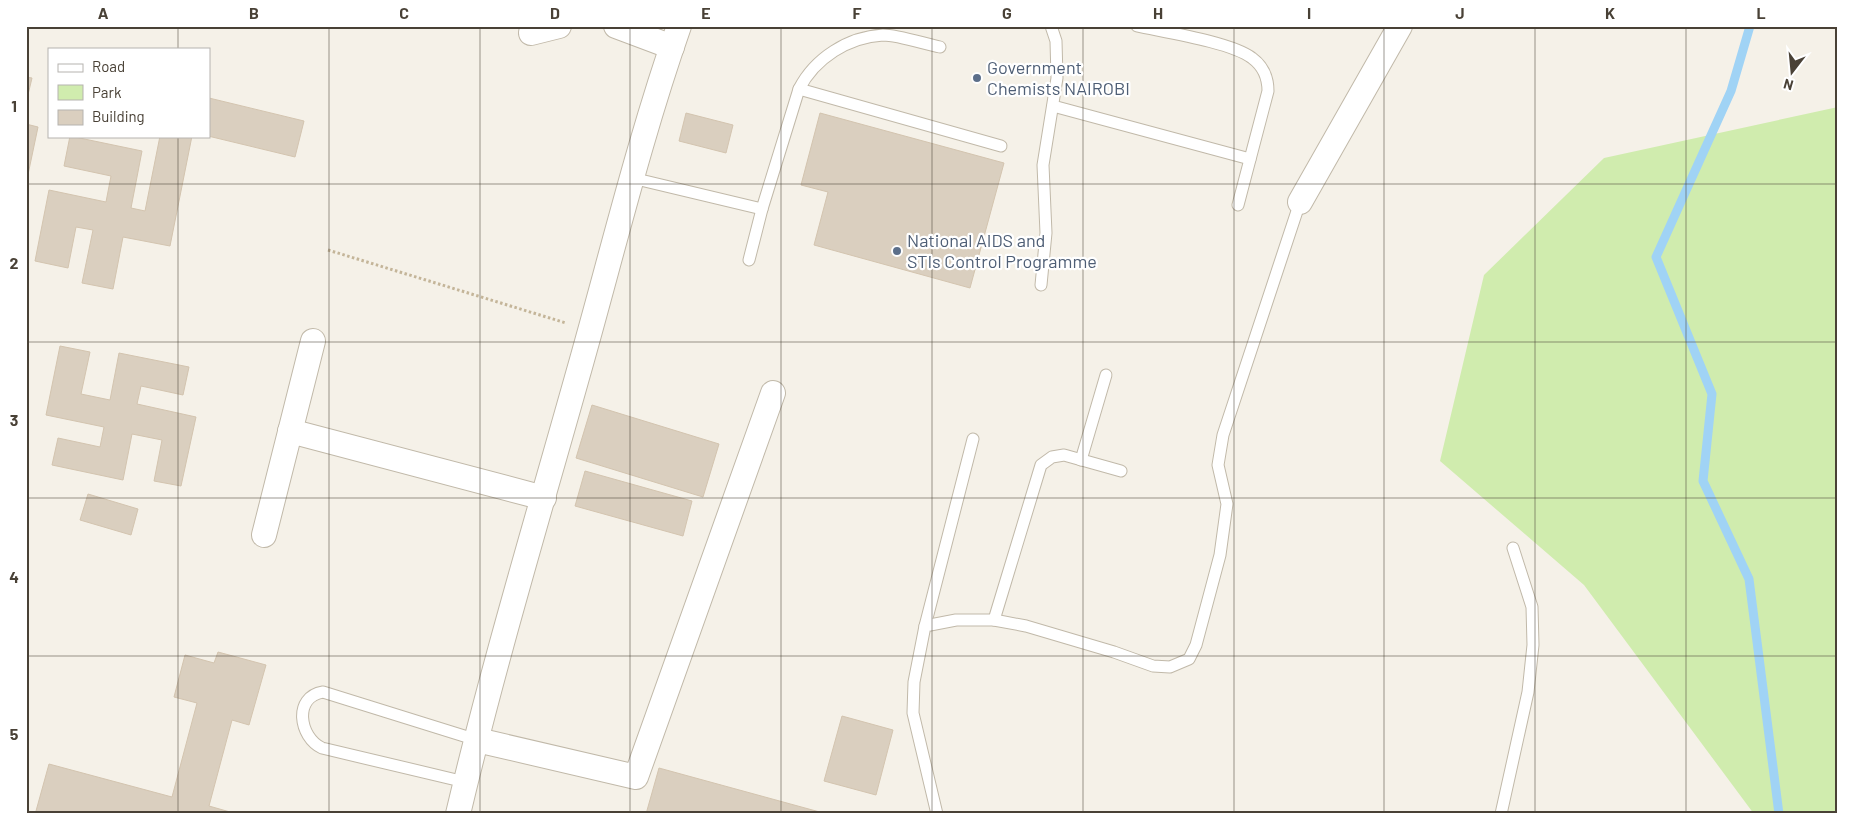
<svg xmlns="http://www.w3.org/2000/svg" width="1864" height="840" font-family="Barlow,sans-serif">
	<rect width="100%" height="100%" fill="#f5f1e8"/>
	<!-- green -->
	<path fill="#d0ecae" d="M1838,107V814H1754L1584,585L1440,461L1484,275L1604,158Z"/>
	<g fill="none" stroke-linecap="round" stroke-linejoin="round">
		<!-- stream -->
		<path stroke="#a0d3f5" stroke-width="9" d="M1750,26L1731,91L1656,257L1712,394L1703,481L1749,579L1779,814"/>
	</g>
	<!-- building -->
	<g fill="#dacfbf" stroke="#d3c4af">
		<path d="M26,77L32,78L26,103Z"/>
		<path d="M209,98L304,121L295,157L208,136Z"/>
		<path d="M686,113L733,125L726,153L679,141Z"/>
		<path d="M820,113L1004,163L970,288L814,245L828,192L801,185Z"/>
		<path d="M26,124L38,127L26,184Z"/>
		<path d="M70,136L142,151L131,208L145,211L160,136H192L170,246L123,237L113,289L82,283L93,230L76,227L68,268L35,261L49,190L106,202L111,176L64,166Z"/>
		<path d="M60,346L90,352L81,394L110,400L119,353L189,367L183,395L141,386L137,404L196,417L181,486L154,481L162,440L132,434L123,480L52,465L58,438L100,447L104,427L46,415Z"/>
		<path d="M592,405L719,444L703,497L576,458Z"/>
		<path d="M585,471L692,501L683,536L575,506Z"/>
		<path d="M88,494L138,509L131,535L80,520Z"/>
		<path d="M218,652L266,665L249,725L232,720L209,806L237,814H48L36,811L49,764L172,797L197,703L174,697L185,655L214,663Z"/>
		<path d="M842,716L893,730L876,795L824,781Z"/>
		<path d="M659,768L827,814H646Z"/>
	</g>
	<g fill="none" stroke-linecap="round" stroke-linejoin="round">
		<defs>
			<g id="lane">
				<path d="M1137,26C1164,32 1231,42 1252,58C1263,66 1268,77 1268,91L1238,205"/>
				<path d="M799,89L1001,146"/>
				<path d="M1053,106L1250,159"/>
				<path d="M632,178L762,209L749,260"/>
				<path d="M762,209L799,89C815,58 848,37 883,35C898,35 925,44 940,47"/>
				<path d="M1041,285L1046,233L1043,165L1057,78L1056,41L1051,26"/>
				<path d="M1081,460L1106,375"/>
				<path d="M994,620L1041,465L1052,457L1064,455L1121,471"/>
				<path d="M925,626L973,439"/>
				<path d="M465,782L322,748C299,737 293,697 323,692L477,740"/>
				<path d="M937,814L913,713L914,682L925,626L956,620H994L1026,626L1114,652L1153,666L1170,667L1189,659L1196,645L1220,555L1227,504L1218,465L1223,435L1300,202"/>
				<path d="M1501,814L1528,692L1533,645L1532,607L1513,548"/>
			</g>
			<g id="street">
				<path d="M616,26L672,47"/>
				<path d="M531,33L559,26"/>
				<path d="M1300,202L1400,26"/>
				<path d="M290,431L544,498"/>
				<path d="M264,535L313,341"/>
				<path d="M477,740L636,777L773,393"/>
				<path d="M458,814C493,666 537,520 578,374C611,258 639,140 679,26"/>
			</g>
		</defs>
		<!-- lane casing -->
		<use href="#lane" stroke="#c1b9a9" stroke-width="13"/>
		<!-- street casing -->
		<use href="#street" stroke="#c1b9a9" stroke-width="26"/>
		<!-- path -->
		<path stroke="#c4b599" stroke-width="3" stroke-dasharray="2.5 2.5" stroke-linecap="butt" d="M328,250L566,323"/>
		<!-- lane -->
		<use href="#lane" stroke="#fff" stroke-width="11"/>
		<!-- street -->
		<use href="#street" stroke="#fff" stroke-width="24"/>
	</g>
	<!-- grid -->
	<path fill="none" stroke="#494136" stroke-width="1" stroke-opacity="0.55" d="M178,26V49M329,26V814M480,26V814M630,26V814M781,26V814M932,26V814M1083,26V814M1234,26V814M1384,26V814M1535,26V814M1686,26V814M178,136V814M26,184H1838M26,342H1838M26,498H1838M26,656H1838"/>
	<!-- markers -->
	<g fill="#5c6f8a" stroke="#fff" stroke-width="2">
		<circle cx="977" cy="78" r="5"/>
		<circle cx="897" cy="251" r="5"/>
	</g>
	<g text-anchor="middle" stroke-width="4.5" stroke-linejoin="round" paint-order="stroke">
		<!-- service labels -->
		<g font-size="18" fill="#4e5e75" stroke="#fff" text-anchor="start">
			<text x="987" y="74">Government<tspan x="987" dy="21">Chemists NAIROBI</tspan></text>
			<text x="907" y="247">National AIDS and<tspan x="907" dy="21">STIs Control Programme</tspan></text>
		</g>
	</g>
	<!-- border -->
	<rect width="1864" height="840" fill="none" stroke="#ffffff" stroke-width="55"/>
	<!-- legend -->
	<rect x="48" y="48" width="162" height="90" fill="#ffffff" stroke="#b6b3af"/>
	<rect x="58" y="64" width="25" height="8" fill="#ffffff" stroke="#b6b3af"/>
	<text x="92" y="72" font-size="15" fill="#494136">Road</text>
	<rect x="58" y="85" width="25" height="15" fill="#d0ecae" stroke="#b6b3af"/>
	<text x="92" y="98" font-size="15" fill="#494136">Park</text>
	<rect x="58" y="110" width="25" height="15" fill="#dacfbf" stroke="#b6b3af"/>
	<text x="92" y="122" font-size="15" fill="#494136">Building</text>
	<!-- north arrow -->
	<g transform="translate(1792 72) rotate(196)" stroke="#ffffff" stroke-width="4" paint-order="stroke">
	<path d="M0-4L9 19L0 12L-9 19Z" fill="#494136"/>
	<text y="-8" font-size="14" font-weight="bold" text-anchor="middle" fill="#494136">N</text>
	</g>
	<rect x="28" y="28" width="1808" height="784" fill="none" stroke="#494136" stroke-width="2"/>
	<g font-size="16" text-anchor="middle" font-weight="bold" fill="#494136">
		<text x="103" y="19">A</text>
		<text x="254" y="19">B</text>
		<text x="404" y="19">C</text>
		<text x="555" y="19">D</text>
		<text x="706" y="19">E</text>
		<text x="857" y="19">F</text>
		<text x="1007" y="19">G</text>
		<text x="1158" y="19">H</text>
		<text x="1309" y="19">I</text>
		<text x="1460" y="19">J</text>
		<text x="1610" y="19">K</text>
		<text x="1761" y="19">L</text>
		<text x="14" y="112">1</text>
		<text x="14" y="269">2</text>
		<text x="14" y="426">3</text>
		<text x="14" y="583">4</text>
		<text x="14" y="740">5</text>
	</g>
</svg>
